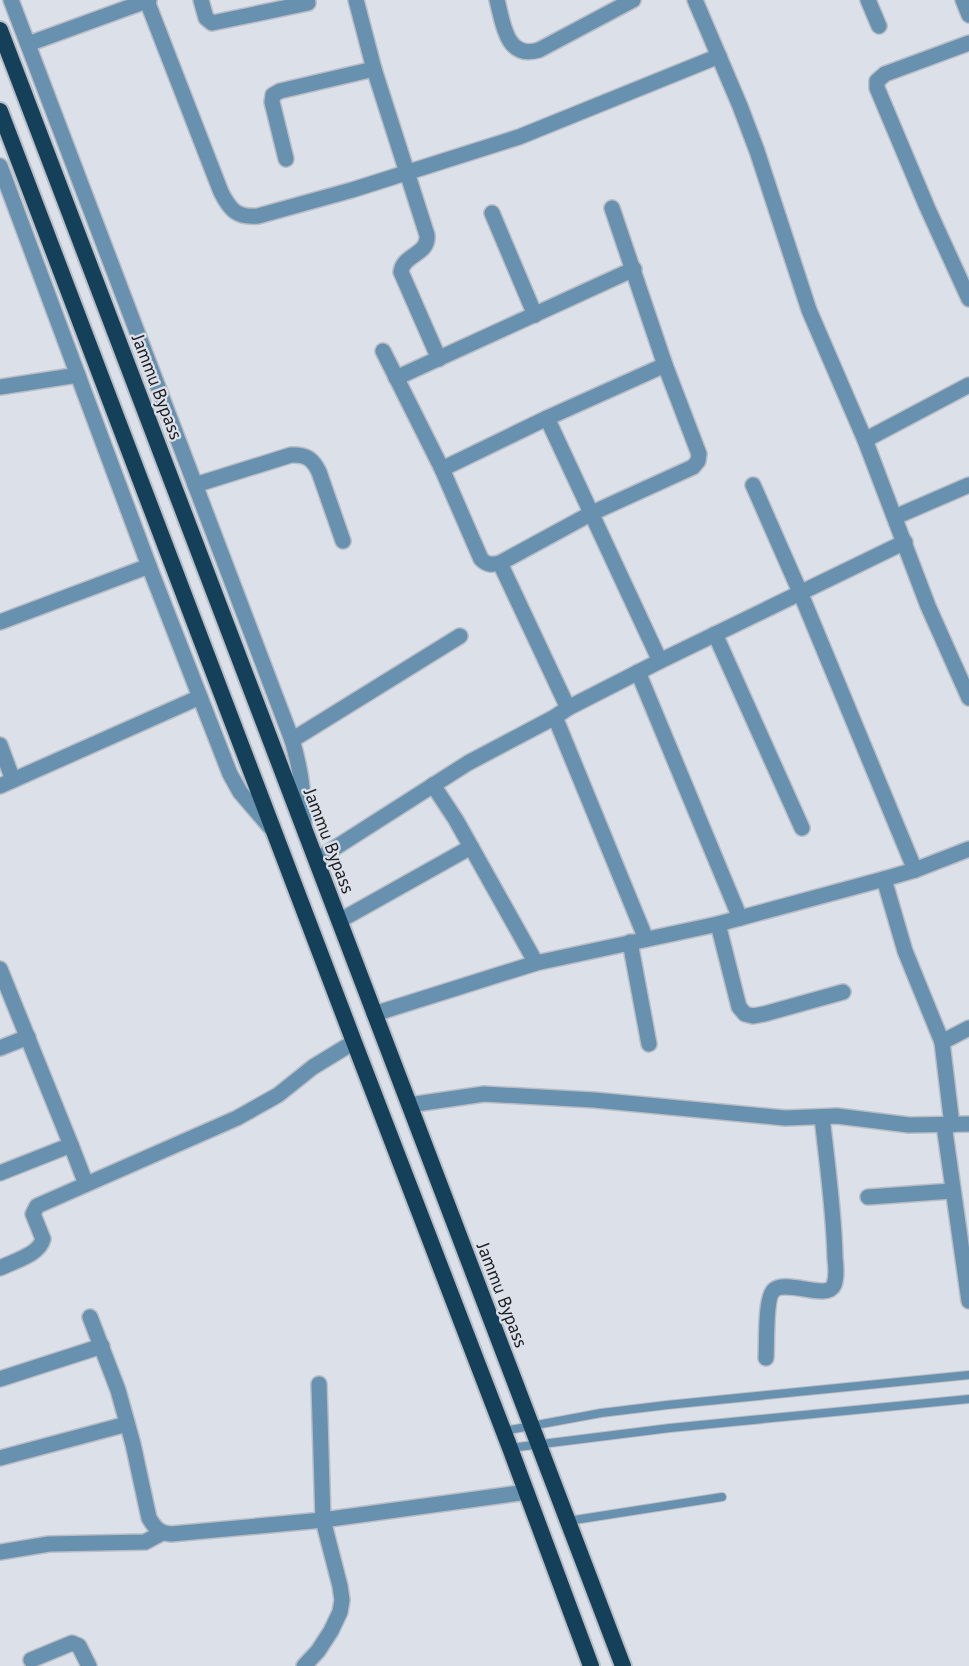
<svg xmlns="http://www.w3.org/2000/svg" width="969" height="1666" font-family="'PT Sans',sans-serif">
	<rect width="100%" height="100%" fill="#dbe0e9"/>
	<g fill="none" stroke-linecap="round" stroke-linejoin="round">
		<defs>
			<g id="service">
				<path d="M504,1431L601,1413L667,1405L969,1375"/>
				<path d="M510,1448L670,1428L969,1399"/>
				<path d="M568,1521L722,1497"/>
			</g>
			<g id="minor">
				<path d="M201,0L206,18L212,23L308,3"/>
				<path d="M356,0L374,69L427,235C429,255 403,254 401,272L439,359"/>
				<path d="M497,0C503,23 506,60 539,50L633,0"/>
				<path d="M695,0L740,106L757,151L809,310L865,440L928,606L969,698"/>
				<path d="M868,0L879,26"/>
				<path d="M963,0L969,15"/>
				<path d="M147,1L221,192C230,210 237,218 258,216L352,190L519,137L719,56"/>
				<path d="M969,43L885,74L877,81V88L927,207L969,299"/>
				<path d="M28,44L149,0"/>
				<path d="M286,159L272,102L273,95L280,91L374,69"/>
				<path d="M492,213L535,315"/>
				<path d="M383,351L442,469L481,559C487,565 491,565 500,563L592,513L693,467L698,461L699,454L665,365L612,208"/>
				<path d="M396,378L634,269"/>
				<path d="M0,387L78,375"/>
				<path d="M547,418L660,661"/>
				<path d="M865,440L969,385"/>
				<path d="M442,469L547,418L665,365"/>
				<path d="M195,485L291,455C306,454 313,459 319,472L343,541"/>
				<path d="M753,485L800,592L915,870"/>
				<path d="M895,517L969,485"/>
				<path d="M500,563L568,708"/>
				<path d="M0,622L149,566"/>
				<path d="M715,634L802,828"/>
				<path d="M638,672L740,918"/>
				<path d="M555,717L646,939"/>
				<path d="M292,740L460,636"/>
				<path d="M0,745L13,780"/>
				<path d="M433,785L456,820L536,963"/>
				<path d="M0,786L200,697"/>
				<path d="M316,860L468,763L555,717L568,708L660,661L905,542"/>
				<path d="M884,879L905,951L942,1042L952,1125"/>
				<path d="M339,921L471,847"/>
				<path d="M718,924L739,1007L745,1014L753,1016L764,1014L843,992"/>
				<path d="M630,942L649,1044"/>
				<path d="M0,969L71,1145"/>
				<path d="M374,1014L536,963L718,924L884,879L915,870L969,849"/>
				<path d="M942,1042L969,1028"/>
				<path d="M0,1048L28,1037"/>
				<path d="M409,1105L484,1094L594,1100L785,1118L837,1116L909,1125L969,1124"/>
				<path d="M944,1125L969,1301"/>
				<path d="M0,1173L71,1145L86,1184"/>
				<path d="M868,1197L952,1191"/>
				<path d="M0,1268C14,1261 39,1255 43,1239L33,1214L37,1206L237,1118L278,1095L313,1067L354,1042"/>
				<path d="M90,1317L118,1390L133,1444L149,1518C155,1528 159,1533 171,1534L323,1520L527,1492"/>
				<path d="M766,1358C767,1345 765,1297 774,1290C787,1279 827,1301 834,1285C837,1277 836,1266 835,1258C834,1211 827,1163 822,1117"/>
				<path d="M0,1379L102,1346"/>
				<path d="M0,1458L127,1424"/>
				<path d="M0,1552L49,1544L145,1542L162,1533"/>
				<path d="M31,1660L72,1643L79,1646L89,1666"/>
				<path d="M304,1666L318,1651L331,1631L340,1612L342,1600L340,1586L323,1520L319,1384"/>
			</g>
			<g id="tertiary">
				<path d="M11,0L292,740C301,770 304,794 304,826"/>
				<path d="M0,166L149,566L230,774L240,792L270,827"/>
			</g>
			<g id="trunk">
				<path d="M0,30L623,1666"/>
				<path d="M0,111L354,1042L510,1448L591,1666"/>
			</g>
		</defs>
		<!-- service casing -->
		<use href="#service" stroke="#b9bdc5" stroke-width="10"/>
		<!-- minor casing -->
		<use href="#minor" stroke="#b9bdc5" stroke-width="18"/>
		<!-- tertiary casing -->
		<use href="#tertiary" stroke="#b9bdc5" stroke-width="18"/>
		<!-- trunk casing -->
		<use href="#trunk" stroke="#b9bdc5" stroke-width="20"/>
		<!-- service -->
		<use href="#service" stroke="#6791af" stroke-width="8"/>
		<!-- minor -->
		<use href="#minor" stroke="#6791af" stroke-width="15"/>
		<!-- tertiary -->
		<use href="#tertiary" stroke="#6791af" stroke-width="15"/>
		<!-- trunk -->
		<use href="#trunk" stroke="#15405a" stroke-width="16"/>
	</g>
	<g text-anchor="middle" stroke-width="4.5" stroke-linejoin="round" paint-order="stroke">
		<!-- street labels -->
		<g font-size="18" fill="#1c1d20" stroke="#dbe0e9">
			<text transform="translate(157 387) rotate(69)" y="6">Jammu Bypass</text>
			<text transform="translate(329 841) rotate(69)" y="6">Jammu Bypass</text>
			<text transform="translate(502 1295) rotate(69)" y="6">Jammu Bypass</text>
		</g>
	</g>
</svg>
